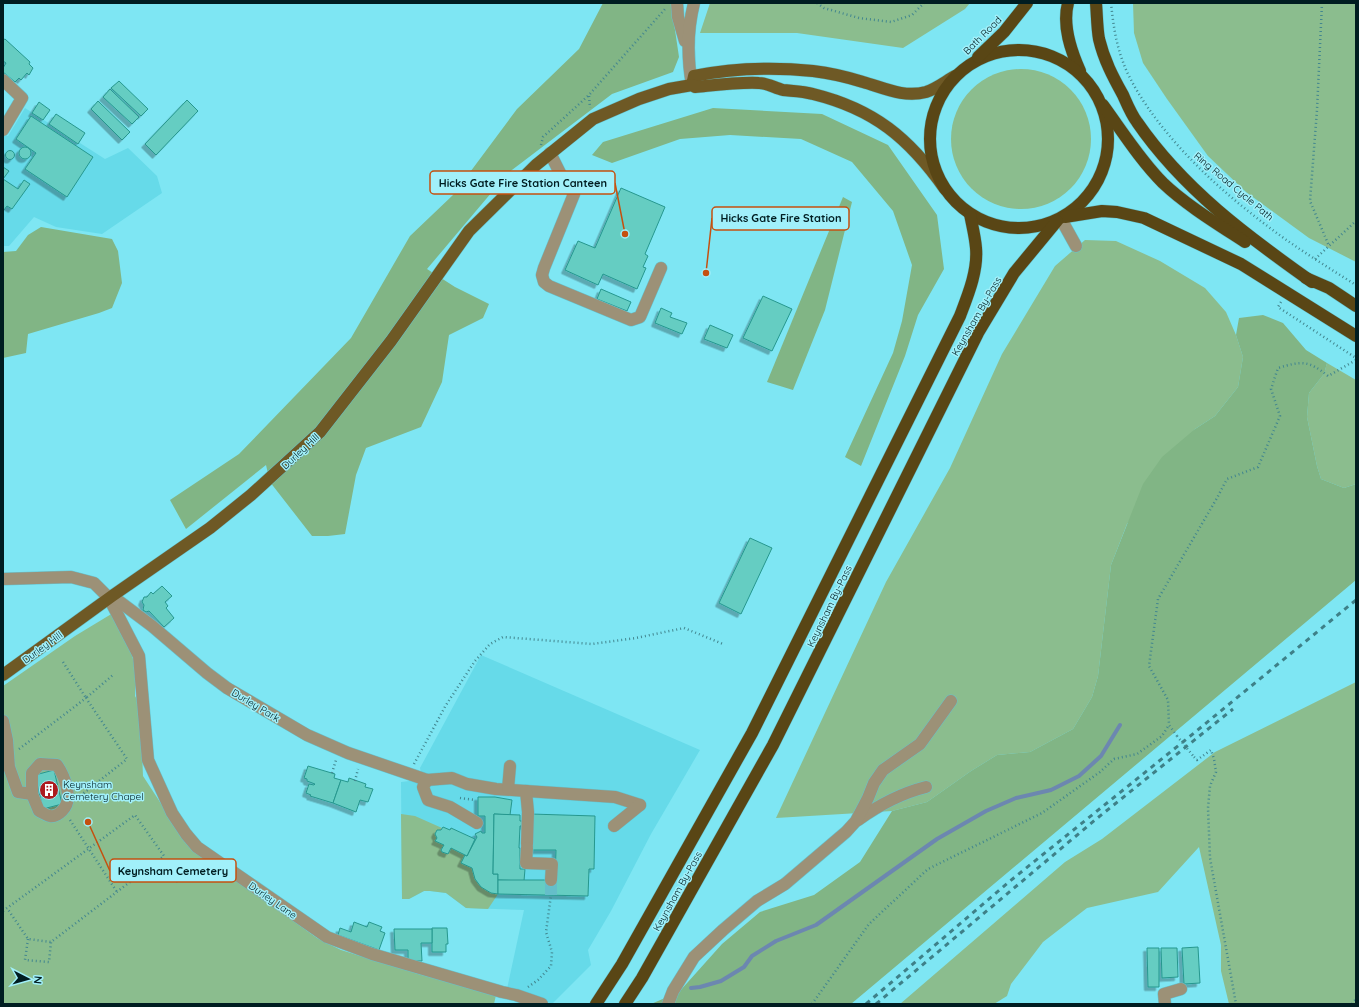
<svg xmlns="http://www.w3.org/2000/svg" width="1359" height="1007" font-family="Quicksand,sans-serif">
	<defs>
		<filter id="shadow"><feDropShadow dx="-3.5" dy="3.5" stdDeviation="0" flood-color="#0004"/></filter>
	</defs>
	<rect width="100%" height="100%" fill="#7ee6f3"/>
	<!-- built -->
	<g fill="#66dae9">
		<path d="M25,108L105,159L128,148L157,176L162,193L102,234L56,227L34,217L9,246H3V135L8,136Z"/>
		<path d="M481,655L700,750L651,834L611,911L588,950L591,965L552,1004L537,997L507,989L524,910L466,908L446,893L430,891H424L409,899H402L401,782L418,780L422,778L420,768Z"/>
	</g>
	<!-- green -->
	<g fill="#8bbd8e">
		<path d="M710,3H970L965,9L903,48L797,33H700Z"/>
		<path d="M1133,3H1356V262L1309,238L1246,192L1208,156L1167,99L1143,63L1134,33Z"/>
		<circle cx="1021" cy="139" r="70"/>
		<path d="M1085,240L1116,241L1160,261L1205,288L1226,312L1236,335L1243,357L1238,387L1215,416L1195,429L1127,524L1111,565L1098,676L1092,697L1073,729L1030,752L997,755L971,771L927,802L892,811L776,818L886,582L950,468L1002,354L1055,266Z"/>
		<path d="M1327,363L1356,380V484L1344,488L1321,479L1317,466L1307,417L1309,393L1324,374Z"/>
		<path d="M113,613L130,649L135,665V696L140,705L143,776L188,845L317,938L341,950L422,975L496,995L494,1004H3V686L75,636Z"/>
		<path d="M1356,682V1004H1229L1221,971V945L1199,847L1158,892L1087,908L1043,942L1011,984L1007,996L994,1004H900L1065,862L1102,839L1215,752Z"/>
		<path d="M401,814L415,816L442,828L441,830H437L435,834L437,838L436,841L444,845L441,850L442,852L448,854L451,848L465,855L461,863L472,868C474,883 484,892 498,894L488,909L466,908L446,893L430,891H424L409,899H402Z"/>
	</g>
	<!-- forest -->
	<g fill="#81b585">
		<path d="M603,3H671L679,57L673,72L612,94L508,173L427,269L455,287L489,304L483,318L449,335L442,382L421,427L366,448L356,475L345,534L328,536H312L270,482L266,465L186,529L170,500L239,454L351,338L410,236L453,195L517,109L579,49Z"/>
		<path d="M713,108L822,114L888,145L937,215L944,269L918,315L905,356L861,466L845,457L893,353L902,321L912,265L893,211L852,162L801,139L730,135L680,139L612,163L592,155L603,142Z"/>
		<path d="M843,197L852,202L825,310L793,390L767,382Z"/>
		<path d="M41,227L112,239L118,251L122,283L112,308L99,313L28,334L26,353L3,358V252L16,251L28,235Z"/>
		<path d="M1263,315L1283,323L1306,350L1327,363L1324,374L1309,393L1307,417L1317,466L1321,479L1344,488L1356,484V580L851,1004H651L679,992L722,944L760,912L814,895L860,862L892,811L927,802L971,771L997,755L1030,752L1073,729L1092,697L1098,676L1111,565L1143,484L1162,457L1195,429L1215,416L1238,387L1243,357L1236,335L1239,318Z"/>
	</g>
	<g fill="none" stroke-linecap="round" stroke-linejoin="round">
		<!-- stream -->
		<path stroke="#6c87b0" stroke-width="4" d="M691,988L700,987L721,981L744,967L752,956L776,941L816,925L937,839L986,811L1016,798L1051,790L1079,776L1101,756L1120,725"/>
	</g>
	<!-- building -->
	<g fill="#65cdc2" stroke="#26978e" filter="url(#shadow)">
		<path d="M5,39L30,62L29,64L33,68L29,75L27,73L21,80L19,78L15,82L3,72V68L6,63L3,61V40Z"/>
		<path d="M119,81L148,109L141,116L111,88Z"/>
		<path d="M110,89L139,117L132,124L103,97Z"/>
		<path d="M187,100L198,111L156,155L145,144Z"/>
		<path d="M98,101L130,132L122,140L91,109Z"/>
		<path d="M39,102L50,110L43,120L32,113Z"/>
		<path d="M56,114L85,133L78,144L49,124Z"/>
		<path d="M31,116L93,157L67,197L25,169L36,153L16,139Z"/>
		<circle cx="25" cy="153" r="6"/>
		<circle cx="10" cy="155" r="4.5"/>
		<path d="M3,167L9,171L3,179L18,189L24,180L30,184L12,209L7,206L4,210L3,209Z"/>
		<path d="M621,188L665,207L645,254L648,256L643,267L646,268L637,289L603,274L598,285L565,270L578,241L595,248Z"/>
		<path d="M601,289L631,302L627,311L597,299Z"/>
		<path d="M763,296L792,309L772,351L743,338Z"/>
		<path d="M661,308L672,313L670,317L687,323L682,334L655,323Z"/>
		<path d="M710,325L733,335L727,348L704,339Z"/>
		<path d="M750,538L772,548L741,614L719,603Z"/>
		<path d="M162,586L172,596L165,602L168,606L166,608L174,618L164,627L149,611L146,612L143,610L144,605L142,602L144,597H147L151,592L153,594Z"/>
		<path d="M308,766L335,774L334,778L341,780L333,803L310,796L311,795L306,793L309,784L314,785L315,784L307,781V779L304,778Z"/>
		<path d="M54,770L62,804L43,809L35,775Z"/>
		<path d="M349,778L366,784L365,787L373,789L368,802L360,800L356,812L333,803L341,780L348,782Z"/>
		<path d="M478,797H495L512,800L510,815L494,814L493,874H498V894L491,893L481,887L475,879L472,868L461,863L465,855L467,856L477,837L475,834L481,831L482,833H485V816H478Z"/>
		<path d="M494,814L520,815V821H525L524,826H520L519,848H520V869H525L524,881L498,880V874H493Z"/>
		<path d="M531,814L595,816L594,869H589L588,896L498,894V880H555L556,850H530Z"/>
		<path d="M443,827L450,830L451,828L475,839L467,856L451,848L448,854L442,852L441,850L444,845L435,841L437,838L435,834L437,830H441Z"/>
		<path d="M354,922L367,927L369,922L382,927L380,931L385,933L379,950L338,935L340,928L351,932Z"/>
		<path d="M432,928H447L448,944H446V952H432Z"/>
		<path d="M394,929H432V943H421L422,961H408V950H395Z"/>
		<path d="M1198,947L1200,983L1184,984L1182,948Z"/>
		<path d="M1147,948H1159V987H1148Z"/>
		<path d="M1161,948H1177L1178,977L1162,978Z"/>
	</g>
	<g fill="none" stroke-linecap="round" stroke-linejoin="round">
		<!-- minor-tunnel -->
		<path stroke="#65bec9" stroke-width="12" stroke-dasharray="12 6" stroke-linecap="butt" d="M551,895V880"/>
		<defs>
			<g id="minor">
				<path d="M677,3L678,17L685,41"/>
				<path d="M3,80L22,98L3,130"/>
				<path d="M692,85C687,57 687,31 694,3"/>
				<path d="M550,153L560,173L574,194L544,268L542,275L544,282L549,286L631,320L640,317L661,268"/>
				<path d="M1061,219L1076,246"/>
				<path d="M3,579L71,577L94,583L109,598L139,656L148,760L172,813L186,834L197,847L327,937L372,954L502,992L516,995L542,1004"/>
				<path d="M112,596L152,626L207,673L227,688L307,735L348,753L427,780L452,778L467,784L496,789L615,797L640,805"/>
				<path d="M3,721L7,740L9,767L18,792L32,794"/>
				<path d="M40,764L57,765C65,777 74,800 62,811C59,814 55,817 50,816C47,816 42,812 39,811L32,794V773Z"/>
				<path d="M427,780L423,787L428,800L450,807L477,823"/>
				<path d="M508,789L510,766"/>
				<path d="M526,791L528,812L527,844"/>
				<path d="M858,820C879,805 902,793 926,787"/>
				<path d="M614,826L640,805"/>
				<path d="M527,848L526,863L552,864L551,880"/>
				<path d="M668,1004L673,991L694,957L723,930L757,901L785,884L846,832L856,821L868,798L874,783L883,770L920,744L951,701"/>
				<path d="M1165,1004L1164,994L1181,989"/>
			</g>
			<g id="major">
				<path d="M692,85L694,76C734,68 773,67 813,71C830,73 847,77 863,82C884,88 904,98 926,92C936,89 946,81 955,76"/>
				<path d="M3,675L112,596L210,528L251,495L320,432L391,341L469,231L536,165L593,119L639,99L669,89L692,85L695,87C716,85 738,82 759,83C767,83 775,88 783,90C792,91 803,91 813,94C874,109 909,138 945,189"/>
			</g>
			<g id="highway">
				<path d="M1068,3C1062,26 1071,51 1080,71"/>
				<path d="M1096,3C1097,15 1097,28 1099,39C1104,60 1113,77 1123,95C1127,104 1131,114 1137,122C1183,189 1247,236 1312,282"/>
				<circle cx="1019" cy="139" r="89"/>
				<path d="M978,57L1004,32L1027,3"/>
				<path d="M1103,105C1122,131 1140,160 1163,183C1186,205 1219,225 1245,242"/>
				<path d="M1065,217L1102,211L1117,212L1144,218L1241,264L1356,336"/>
				<path d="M1306,278L1329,288L1356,306"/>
				<path d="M596,1004L622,964L752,733L960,316C968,295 978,271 976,248C975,236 972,225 970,214"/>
				<path d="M625,1004L642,978L773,745L978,333L1014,273L1057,221"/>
			</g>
		</defs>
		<!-- minor casing -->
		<use href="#minor" stroke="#67c2cd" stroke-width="13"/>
		<!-- major casing -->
		<use href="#major" stroke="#67c2cd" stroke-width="13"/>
		<!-- highway casing -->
		<use href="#highway" stroke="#67c2cd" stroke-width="13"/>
		<!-- path -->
		<g stroke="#42868f" stroke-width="2.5" stroke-dasharray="1 3" stroke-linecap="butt">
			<path d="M817,3L824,8L859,18L891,22L912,15L924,3"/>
			<path d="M1111,3C1113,23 1116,44 1123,62C1129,79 1141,98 1151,112C1187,162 1235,203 1285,239C1308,255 1332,270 1356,285"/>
			<path d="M1322,3L1317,110L1310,201L1329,246"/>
			<path d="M589,96L590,108"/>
			<path d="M541,145L543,137L589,95L665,9"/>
			<path d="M1315,259L1356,221"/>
			<path d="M1281,302L1278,307L1356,358"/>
			<path d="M63,662L86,698L113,675"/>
			<path d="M1177,736L1169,725L1168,700L1149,666L1158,599L1217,498L1227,479L1258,467L1280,416L1271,389L1278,368C1302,361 1308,360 1328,376L1356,360"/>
			<path d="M19,749L86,698L127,759L80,796"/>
			<path d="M1194,757L1197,760L1211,750L1214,759L1216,772L1210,786L1208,808L1210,858L1236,1004"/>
			<path d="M414,764L446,705L475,661L490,644L503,637L592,644L636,638L684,628L723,644"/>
			<path d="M332,773L336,760"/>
			<path d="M355,781L358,769"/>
			<path d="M460,798L475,800"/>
			<path d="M70,820L117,892"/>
			<path d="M176,882L196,861"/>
			<path d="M3,911L7,908L135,815L164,856L51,942L28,939L7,908"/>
			<path d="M28,939L25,960L49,962L51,942"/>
			<path d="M528,987L538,980L551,966L552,952L546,932L551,895"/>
			<path d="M812,1004L869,924L928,869L1042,813L1100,772L1114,759L1137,754L1162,736L1169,725"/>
			<path d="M1352,1004L1356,999"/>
		</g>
		<!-- minor -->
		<use href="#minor" stroke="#9c9177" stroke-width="12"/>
		<!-- major -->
		<use href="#major" stroke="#6e5925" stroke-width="12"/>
		<!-- highway -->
		<use href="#highway" stroke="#594615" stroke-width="12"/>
		<!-- rail -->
		<g stroke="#3e8088" stroke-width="3" stroke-dasharray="5 5" stroke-linecap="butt">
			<path d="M866,1004L1010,881L1194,733L1356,600"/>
			<path d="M876,1004L1095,820L1233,709"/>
		</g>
		<!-- path-bridge -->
		<path stroke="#42868f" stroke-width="2.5" stroke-dasharray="1 3" stroke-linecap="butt" d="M1177,736L1194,757"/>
	</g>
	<!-- icons -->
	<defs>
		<symbol id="building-disc" viewBox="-11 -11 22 22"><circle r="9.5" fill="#ad1b1f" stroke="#a1f0fa"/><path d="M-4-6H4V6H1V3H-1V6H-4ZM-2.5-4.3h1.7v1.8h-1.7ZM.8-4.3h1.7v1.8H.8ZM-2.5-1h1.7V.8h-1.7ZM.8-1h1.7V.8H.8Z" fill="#fff"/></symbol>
	</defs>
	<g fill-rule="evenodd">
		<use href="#building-disc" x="38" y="779" width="22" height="22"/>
	</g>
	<g text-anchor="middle" stroke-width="3" stroke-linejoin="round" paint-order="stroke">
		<!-- street labels -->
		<g font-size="10" fill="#001d21" stroke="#a1f0fa">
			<text transform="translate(982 35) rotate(-45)" y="4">Bath Road</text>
			<text transform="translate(1234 186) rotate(40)" y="4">Ring Road Cycle Path</text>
			<text transform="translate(976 316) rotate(-60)" y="4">Keynsham By-Pass</text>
			<text transform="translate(300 451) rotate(-43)" y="4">Durley Hill</text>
			<text transform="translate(829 606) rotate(-64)" y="4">Keynsham By-Pass</text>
			<text transform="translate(42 647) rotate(-36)" y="4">Durley Hill</text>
			<text transform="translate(256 705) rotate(31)" y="4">Durley Park</text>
			<text transform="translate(677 891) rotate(-61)" y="4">Keynsham By-Pass</text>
			<text transform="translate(273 900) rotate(35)" y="4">Durley Lane</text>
		</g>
		<!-- poi labels -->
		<g font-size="10" fill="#001d21" stroke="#a1f0fa" text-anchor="start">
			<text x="63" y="788">Keynsham<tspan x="63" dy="12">Cemetery Chapel</tspan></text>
		</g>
	</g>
	<!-- callouts -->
	<path fill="none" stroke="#c5500f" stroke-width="1.5" d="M625 234L615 183M706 273L712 218M88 822L110 871"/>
	<g fill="#c5500f" stroke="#a1f0fa" stroke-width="1.5">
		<circle cx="625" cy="234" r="4"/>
		<circle cx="706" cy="273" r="4"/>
		<circle cx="88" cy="822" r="4"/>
	</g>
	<g fill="#a1f0fa" stroke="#c5500f" stroke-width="1.5">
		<rect x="430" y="171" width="185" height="23" rx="4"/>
		<rect x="712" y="207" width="137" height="23" rx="4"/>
		<rect x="110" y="859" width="126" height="23" rx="4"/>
	</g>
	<g font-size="11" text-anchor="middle" font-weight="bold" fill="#001d21">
		<text x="523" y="187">Hicks Gate Fire Station Canteen</text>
		<text x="781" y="222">Hicks Gate Fire Station</text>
		<text x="173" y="875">Keynsham Cemetery</text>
	</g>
	<!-- border -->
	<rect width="1359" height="1007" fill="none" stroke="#001d21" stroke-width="8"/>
	<!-- north arrow -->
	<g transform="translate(28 979) rotate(96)" stroke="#a1f0fa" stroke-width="3" paint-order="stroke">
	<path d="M0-3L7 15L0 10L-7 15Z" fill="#001d21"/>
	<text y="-6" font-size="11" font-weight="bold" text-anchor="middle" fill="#001d21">N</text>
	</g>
</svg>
